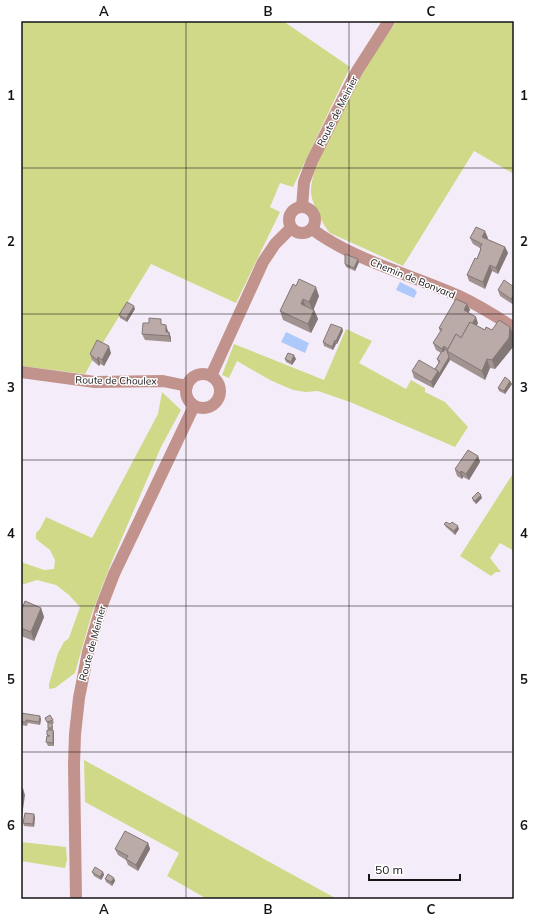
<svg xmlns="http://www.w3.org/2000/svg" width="535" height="920" font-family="Mulish,sans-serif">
	<rect width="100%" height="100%" fill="#f5ecf9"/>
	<!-- green -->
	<g fill="#d0d988">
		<path d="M21,21H283L350,67L293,187L280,183L270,207L280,212L236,303L151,264L96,354L85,374L21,366Z"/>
		<path d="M397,21H514V174L474,151L403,266L330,233C323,225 311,202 311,192C311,171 325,147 334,129C347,104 359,78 374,54C381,42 389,32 397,21Z"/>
		<path d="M346,329L372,341L359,363L406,389L411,380L425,388V392L445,402L468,427L455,447L350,402L318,391L306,392L293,390L270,380L237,361L229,378L222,375L234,344L324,380Z"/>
		<path d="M162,392L181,410L161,447L112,561L92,613L75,673L55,688L49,689V684L58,653L64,642L69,638L80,607L69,595L56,585L37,580L21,585V562L44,570L54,569L55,560L50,550L36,539V533L40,529L46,517L92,538L158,414Z"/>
		<path d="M514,472V551L500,543L490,558L501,572H496L491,576L460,556Z"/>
		<path d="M84,760L337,899H207L167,876L179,853L85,802Z"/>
		<path d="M21,842L66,847L67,860L65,868L21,861Z"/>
	</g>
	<!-- water -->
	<g fill="#adc8fb">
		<path d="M400,282L416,290L415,291L417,292L414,298L396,290Z"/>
		<path d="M286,332L309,343L305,353L281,342Z"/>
	</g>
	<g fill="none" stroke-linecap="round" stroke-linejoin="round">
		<!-- minor -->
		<g stroke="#c2938c" stroke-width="12">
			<circle cx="302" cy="220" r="13"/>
			<path d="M302,207L304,182L312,161L357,71L389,21"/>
			<path d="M312,229C355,261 410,274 459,296C478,305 496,316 514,328"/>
			<path d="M21,372L95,382L163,381L187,386"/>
			<circle cx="203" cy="391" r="17"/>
			<path d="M211,376L263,262L275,244L291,228"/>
			<path d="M76,899L74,765L75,734L79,698L88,652L102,605L114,574L194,406"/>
		</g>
	</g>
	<!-- wall -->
	<g fill="#a19390">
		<path d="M470,238H488L487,239L505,247L508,253L498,274L492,271L485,289L469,281L467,275L477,259L480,250V248L473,244Z"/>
		<path d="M359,262L355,271L346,267L345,264Z"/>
		<path d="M293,284L319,296L313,310H314L318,319L311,333L283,320L280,311Z"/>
		<path d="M514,287V305L500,296L498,290Z"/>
		<path d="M467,304L470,310L468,313L478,323L476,326L485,330H492L514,336L513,347L495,369L490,368L485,380L450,360L433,388L414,378L412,371L435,369L439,363L438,362L437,359L441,353L436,350L433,343L440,332L439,328Z"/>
		<path d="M135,309L127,322L120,318L119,315Z"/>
		<path d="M163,324L168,331V332H169L171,338V342L145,340L142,334Z"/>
		<path d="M342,328L343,331L337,344H336L333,350L324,346L323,342Z"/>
		<path d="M111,353L104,366L100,364L99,366L92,360L90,354Z"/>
		<path d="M285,359H296L292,365L286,362Z"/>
		<path d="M510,381L512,384L505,394L499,391L498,388Z"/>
		<path d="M478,456L480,462L469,480L463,477L462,479L457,476L455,470Z"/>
		<path d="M472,498H482L476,504L473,501Z"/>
		<path d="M444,524L459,529L455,535L446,527Z"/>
		<path d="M41,608L44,617L34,641L21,636V611Z"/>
		<path d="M21,713L41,719L40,725L28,723L27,726L21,725Z"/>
		<path d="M45,718L53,720L54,723L52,724L53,727V730L54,733V746H48L46,742L48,730V724Z"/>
		<path d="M35,817L34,827L24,826L23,823Z"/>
		<path d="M148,843L150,849L138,871L128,865L126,860L118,855L115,849Z"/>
		<path d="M92,872H103L104,875L101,880L94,876Z"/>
		<path d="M114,878L115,881L112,886L106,882L105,879Z"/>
	</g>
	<!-- shaded-wall -->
	<g fill="#837876">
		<path d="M485,231L488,238L485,243L482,237Z"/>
		<path d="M505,247L508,253L498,274L496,268Z"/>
		<path d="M358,259L359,262L355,271L354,268Z"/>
		<path d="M490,265L492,271L485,289L483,282Z"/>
		<path d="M316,287L319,296L313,311L309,302Z"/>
		<path d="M514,295V305L511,299Z"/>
		<path d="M303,299L306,308L301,304Z"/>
		<path d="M467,304L470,310L466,316L464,310Z"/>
		<path d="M134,306L135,309L127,322L126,319Z"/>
		<path d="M314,310L318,319L311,333L308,324Z"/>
		<path d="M476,317L478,323L464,347L462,341Z"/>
		<path d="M166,325L168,331V336L166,332Z"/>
		<path d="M510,327L514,336L513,347L495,369L492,360Z"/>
		<path d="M342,328L343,331L337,344L336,341Z"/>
		<path d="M169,332L171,338V342L169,336Z"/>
		<path d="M335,340L336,344L333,350L332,347Z"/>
		<path d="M109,346L111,353L104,366L102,360Z"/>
		<path d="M444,346L446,353L444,355L442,349Z"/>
		<path d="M294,355L296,359L292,365L291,362Z"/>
		<path d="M98,357L100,364L99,366L97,360Z"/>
		<path d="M449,357L450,360L433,388L431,382L438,371Z"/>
		<path d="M487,359L490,368L485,380L482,371Z"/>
		<path d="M510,381L512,384L505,394L504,391Z"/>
		<path d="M478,456L480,462L469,480L466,474Z"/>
		<path d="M461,471L463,477L462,479L460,473Z"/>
		<path d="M481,495L482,498L476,504L475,501Z"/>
		<path d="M458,526L459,529L455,535L454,531Z"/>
		<path d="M41,608L44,617L34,641L31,632Z"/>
		<path d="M40,716L41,719L40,725L39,722Z"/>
		<path d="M53,730L54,733V746L53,743Z"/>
		<path d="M23,789L25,795L21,823V800Z"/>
		<path d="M34,814L35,817L34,827L33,824Z"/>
		<path d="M148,843L150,849L138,871L136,865Z"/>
		<path d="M103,872L104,875L101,880L100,877Z"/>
		<path d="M114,878L115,881L112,886L111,882Z"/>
	</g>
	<!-- building -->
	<g fill="#bbaba8" stroke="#837876">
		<path d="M476,227L485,231L482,237L505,247L496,268L490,265L483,282L467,275L475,258L477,259L481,249L480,248L482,244L470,238Z"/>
		<path d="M345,254L358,259L354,268L345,264Z"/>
		<path d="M299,279L316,287L309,302L303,299L301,304L314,310L308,324L280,311L293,284L296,286Z"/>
		<path d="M504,280L514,287V295L511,299L498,290Z"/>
		<path d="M456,299L467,304L464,310L476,317L472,324L470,322L461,338L456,334L448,349L444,346L442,349L433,343L442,329L439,328Z"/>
		<path d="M127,302L134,306L126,319L119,315Z"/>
		<path d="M149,318L161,319V324L166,325V332H169V336L142,334L143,323H149Z"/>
		<path d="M499,320L510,327L509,338L492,360L487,359L482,371L447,351L456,334L461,338L470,322L485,330L486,327L492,330Z"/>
		<path d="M331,324L342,328L336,341L335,340L332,347L323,342Z"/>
		<path d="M97,340L109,346L102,360L98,357L97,360L90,354Z"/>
		<path d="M445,349L447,351L449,357L439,374L438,371L435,369L440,361L437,359L442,351L443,352Z"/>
		<path d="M288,353L294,355L291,362L285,359Z"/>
		<path d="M419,360L438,371L431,382L412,371Z"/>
		<path d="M505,377L510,381L504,391L498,388Z"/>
		<path d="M468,450L478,456L466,474L461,471L460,473L455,469Z"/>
		<path d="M478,492L481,495L475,501L472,498Z"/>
		<path d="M446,522L450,524L452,522L458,526L454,531L444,524Z"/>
		<path d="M25,601L41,608L31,632L21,628V611Z"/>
		<path d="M21,713L40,716L39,722L26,720V722H21Z"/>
		<path d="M50,715L53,720L47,722L45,718Z"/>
		<rect x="48" y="723" width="4" height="5"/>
		<path d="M47,730H53V743L46,742L47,736H50L47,735Z"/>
		<path d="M21,788L23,789L21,800Z"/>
		<path d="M25,813L34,814L33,824L23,823Z"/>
		<path d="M125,831L148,843L136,865L126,859L128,856L115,849Z"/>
		<path d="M95,867L103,872L100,877L92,872Z"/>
		<path d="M108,874L114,878L111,882L105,879Z"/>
	</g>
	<!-- grid -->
	<path fill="none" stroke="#161317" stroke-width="1" stroke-opacity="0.55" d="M186,21V899M349,21V899M21,168H514M21,314H514M21,460H514M21,606H514M21,752H514"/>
	<g text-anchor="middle" stroke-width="3" stroke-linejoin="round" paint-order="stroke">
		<!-- street labels -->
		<g font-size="10" fill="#161317" stroke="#fff">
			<text transform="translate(337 111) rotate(-63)" y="4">Route de Meinier</text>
			<text transform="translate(413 278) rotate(22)" y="4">Chemin de Bonvard</text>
			<text transform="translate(116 380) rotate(1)" y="4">Route de Choulex</text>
			<text transform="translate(92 643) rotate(-75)" y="4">Route de Meinier</text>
		</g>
	</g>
	<!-- border -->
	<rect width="535" height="920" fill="none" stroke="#ffffff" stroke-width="44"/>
	<!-- scale -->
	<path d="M369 874v6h91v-6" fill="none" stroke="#161317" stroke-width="2"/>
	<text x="375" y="874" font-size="12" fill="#161317" stroke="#ffffff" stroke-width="3" paint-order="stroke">50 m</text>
	<rect x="22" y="22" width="491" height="876" fill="none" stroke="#161317" stroke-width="1.5"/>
	<g font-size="13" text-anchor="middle" font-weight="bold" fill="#161317">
		<text x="104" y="16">A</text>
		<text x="268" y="16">B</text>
		<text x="431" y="16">C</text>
		<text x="11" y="100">1</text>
		<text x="524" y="100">1</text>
		<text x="11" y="246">2</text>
		<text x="524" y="246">2</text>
		<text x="11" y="392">3</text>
		<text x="524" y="392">3</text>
		<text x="11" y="538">4</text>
		<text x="524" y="538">4</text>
		<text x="11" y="684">5</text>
		<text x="524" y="684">5</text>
		<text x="11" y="830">6</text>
		<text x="524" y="830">6</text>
		<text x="104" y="914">A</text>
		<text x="268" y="914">B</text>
		<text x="431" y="914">C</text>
	</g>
</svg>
